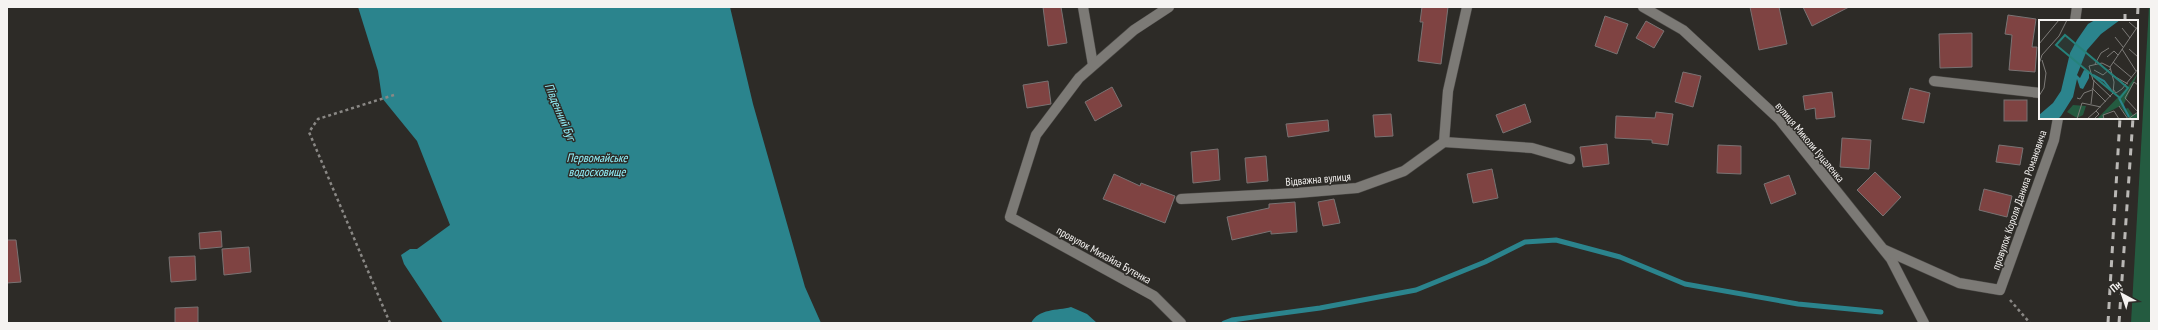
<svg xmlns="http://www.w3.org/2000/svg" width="2158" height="330" font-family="'PT Sans Narrow',sans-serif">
	<rect width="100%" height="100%" fill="#2d2b27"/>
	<!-- green -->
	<path fill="#245b40" d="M2149,7H2151V323H2131Z"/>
	<!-- water -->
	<g fill="#2b848d">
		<path d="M358,7H730L753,104L805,287L821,323H443L404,264L401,255L410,249H417L450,225L417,141L382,98L378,71Z"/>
		<path d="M1071,307L1087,314L1097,323H1031C1039,308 1057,311 1071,307Z"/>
	</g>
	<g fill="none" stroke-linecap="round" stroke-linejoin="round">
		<!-- stream -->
		<path stroke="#2b848d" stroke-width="5" d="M1224,323L1232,320L1320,308L1416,290L1485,262L1525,242L1556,240L1620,257L1685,284L1798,304L1881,312"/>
	</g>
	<!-- building -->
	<g fill="#7f4342" stroke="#797373">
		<path d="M1043,7H1061L1067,43L1048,46Z"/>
		<path d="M1422,7H1448L1441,64L1418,61L1423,22H1420Z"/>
		<path d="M1750,7H1779L1787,44L1759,50Z"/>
		<path d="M1803,7H1849L1812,26Z"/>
		<path d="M2008,15L2036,19L2032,47H2037L2035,72L2009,70L2012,35L2005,34Z"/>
		<path d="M1605,16L1628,24L1617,54L1595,46Z"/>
		<path d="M1646,21L1664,31L1654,48L1636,38Z"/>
		<path d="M1972,33V67L1940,68L1939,34Z"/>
		<path d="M1683,72L1701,76L1693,107L1675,102Z"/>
		<path d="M1048,81L1051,104L1027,108L1023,85Z"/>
		<path d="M1112,87L1122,106L1095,121L1085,102Z"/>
		<path d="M1910,88L1930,93L1924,123L1902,119Z"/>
		<path d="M1832,92L1835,117L1816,119L1815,108L1805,110L1803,96Z"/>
		<rect x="2004" y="100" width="23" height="21"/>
		<path d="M1525,104L1531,122L1503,133L1496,115Z"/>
		<path d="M1656,112L1673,114L1668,145L1652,143V140L1615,138L1616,116L1655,118Z"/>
		<path d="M1391,114L1393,136L1375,137L1373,115Z"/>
		<path d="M1328,120L1329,131L1288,137L1286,124Z"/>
		<path d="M1842,138L1871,140L1869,169L1840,167Z"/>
		<path d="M1607,144L1609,164L1583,167L1580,147Z"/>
		<path d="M1718,145L1741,146V174L1717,173Z"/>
		<path d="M1999,145L2023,148L2020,165L1996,162Z"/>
		<path d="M1218,149L1220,180L1193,183L1191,152Z"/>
		<path d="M1266,156L1268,181L1247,183L1245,158Z"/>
		<path d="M1492,169L1498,198L1473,203L1467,174Z"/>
		<path d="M1875,172L1901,197L1883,216L1857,190Z"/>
		<path d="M1114,174L1140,186L1141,183L1175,196L1165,223L1103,199Z"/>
		<path d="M1789,175L1796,194L1771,204L1764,184Z"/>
		<path d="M1984,189L2012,196L2007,217L1979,210Z"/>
		<path d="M1334,199L1340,223L1323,226L1318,202Z"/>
		<path d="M1295,202L1297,232L1271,234V231L1232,240L1227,217L1269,208V204Z"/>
		<path d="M221,231L222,247L200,249L199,233Z"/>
		<path d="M7,240H16L21,282L7,283Z"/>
		<path d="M249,247L251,272L224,275L222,249Z"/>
		<path d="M195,256L196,280L171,282L169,257Z"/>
		<path d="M198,307V323H175V308Z"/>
	</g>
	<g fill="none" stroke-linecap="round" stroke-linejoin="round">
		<defs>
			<g id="minor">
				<path d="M1083,7L1093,65"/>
				<path d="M1169,7L1134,30L1079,78L1036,135L1010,217L1154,296L1181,323"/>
				<path d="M1643,7L1683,30L1779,119L1891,259L1924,323"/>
				<path d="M2075,21L2077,7"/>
				<path d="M1934,81L2040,93"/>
				<path d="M1444,142L1532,148L1570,159"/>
				<path d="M1181,199L1297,193L1357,188L1404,171L1444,142L1448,91L1467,7"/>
				<path d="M1885,250L1959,283L2000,290L2054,140L2058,118"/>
			</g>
		</defs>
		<!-- minor casing -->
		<use href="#minor" stroke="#4b4946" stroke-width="11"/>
		<!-- path -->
		<g stroke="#8a8885" stroke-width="2.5" stroke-dasharray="3 3" stroke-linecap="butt">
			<path d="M2010,300L2030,323"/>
			<path d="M390,323L309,132L318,119L394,95"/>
		</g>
		<!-- minor -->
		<use href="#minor" stroke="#7c7a76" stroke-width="10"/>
		<!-- rail -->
		<g stroke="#bab8b5" stroke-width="3" stroke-dasharray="7 7" stroke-linecap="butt">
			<path d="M2125,21V7"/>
			<path d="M2137,28L2138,7"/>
			<path d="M2108,323L2120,118"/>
			<path d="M2119,323L2133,118"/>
		</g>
	</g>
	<g text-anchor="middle" stroke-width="3" stroke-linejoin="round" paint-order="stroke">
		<!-- street labels -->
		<g font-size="11" fill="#f5f3f1" stroke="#2d2b27">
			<text transform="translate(1810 142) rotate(50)" y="4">вулиця Миколи Гуцаленка</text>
			<text transform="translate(1318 179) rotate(-5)" y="4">Відважна вулиця</text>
			<text transform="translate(2019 200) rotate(-71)" y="4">провулок Короля Данила Романовича</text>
			<text transform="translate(1104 255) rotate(29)" y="4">провулок Михайла Бутенка</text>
		</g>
		<!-- water labels -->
		<g font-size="12" font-style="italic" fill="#93f1fb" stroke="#2d2b27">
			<text transform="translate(560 112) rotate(67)" y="4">Південний Буг</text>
			<text x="597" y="162">Первомайське<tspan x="597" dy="14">водосховище</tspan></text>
		</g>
	</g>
	<!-- overview -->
	<g transform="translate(2039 20)">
		<rect width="99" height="99" fill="#2d2b27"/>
		<path d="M99,53L85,84L86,89L89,88L94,95L99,93V99H90L81,86L66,94L64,99H58L88,68ZM34,85L47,86L44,95L38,98L28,92Z" fill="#245b40"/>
		<path d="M56,0H81L62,14L48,30L38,55L41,58L45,50L50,51V58L44,69L41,68L38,59L34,77L22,96L19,99H0V95L14,83L22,71L31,33L38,20L49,4Z" fill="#2b848d"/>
		<path fill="none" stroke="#2b848d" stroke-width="2" d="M54,55L65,61L72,70M80,78L90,97"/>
		<path fill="none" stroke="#7d7b78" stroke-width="1" d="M90,2L99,10M83,8L91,18M76,17L84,27M0,24L20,0M83,29L97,51M90,29L99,37M68,37L75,31L79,35M74,42L93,58M0,44L3,35L20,16L28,0M56,44L62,33L70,28M71,47L63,43L50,46L54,60L72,77M55,50L64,55L71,49M73,55L89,64M99,65L95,62L86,78L99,92M53,68L67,82M74,69L77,73L83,69L99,49M0,76L5,68L7,53L3,40M38,78L41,79L45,73L53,70M52,84L55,60M80,86L89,99M38,99L43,83L62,87M48,99L57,91M55,99L60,94L57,91L74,73L75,62L71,47L99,6M65,99L64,95L75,91L80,99M89,99L99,92"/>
		<path fill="#26827b" fill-opacity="0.15" stroke="#26827b" stroke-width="2" d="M26,15L89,68L81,78L17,25Z"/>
		<rect width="99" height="99" fill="none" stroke="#f5f3f1" stroke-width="2"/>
	</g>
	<!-- border -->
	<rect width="2158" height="330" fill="none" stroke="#f5f3f1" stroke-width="16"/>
	<!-- north arrow -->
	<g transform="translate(2122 294) rotate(320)" stroke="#2d2b27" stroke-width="3" paint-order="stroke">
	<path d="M0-3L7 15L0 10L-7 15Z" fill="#f5f3f1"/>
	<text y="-6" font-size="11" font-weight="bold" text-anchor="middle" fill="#f5f3f1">Пн</text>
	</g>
</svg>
